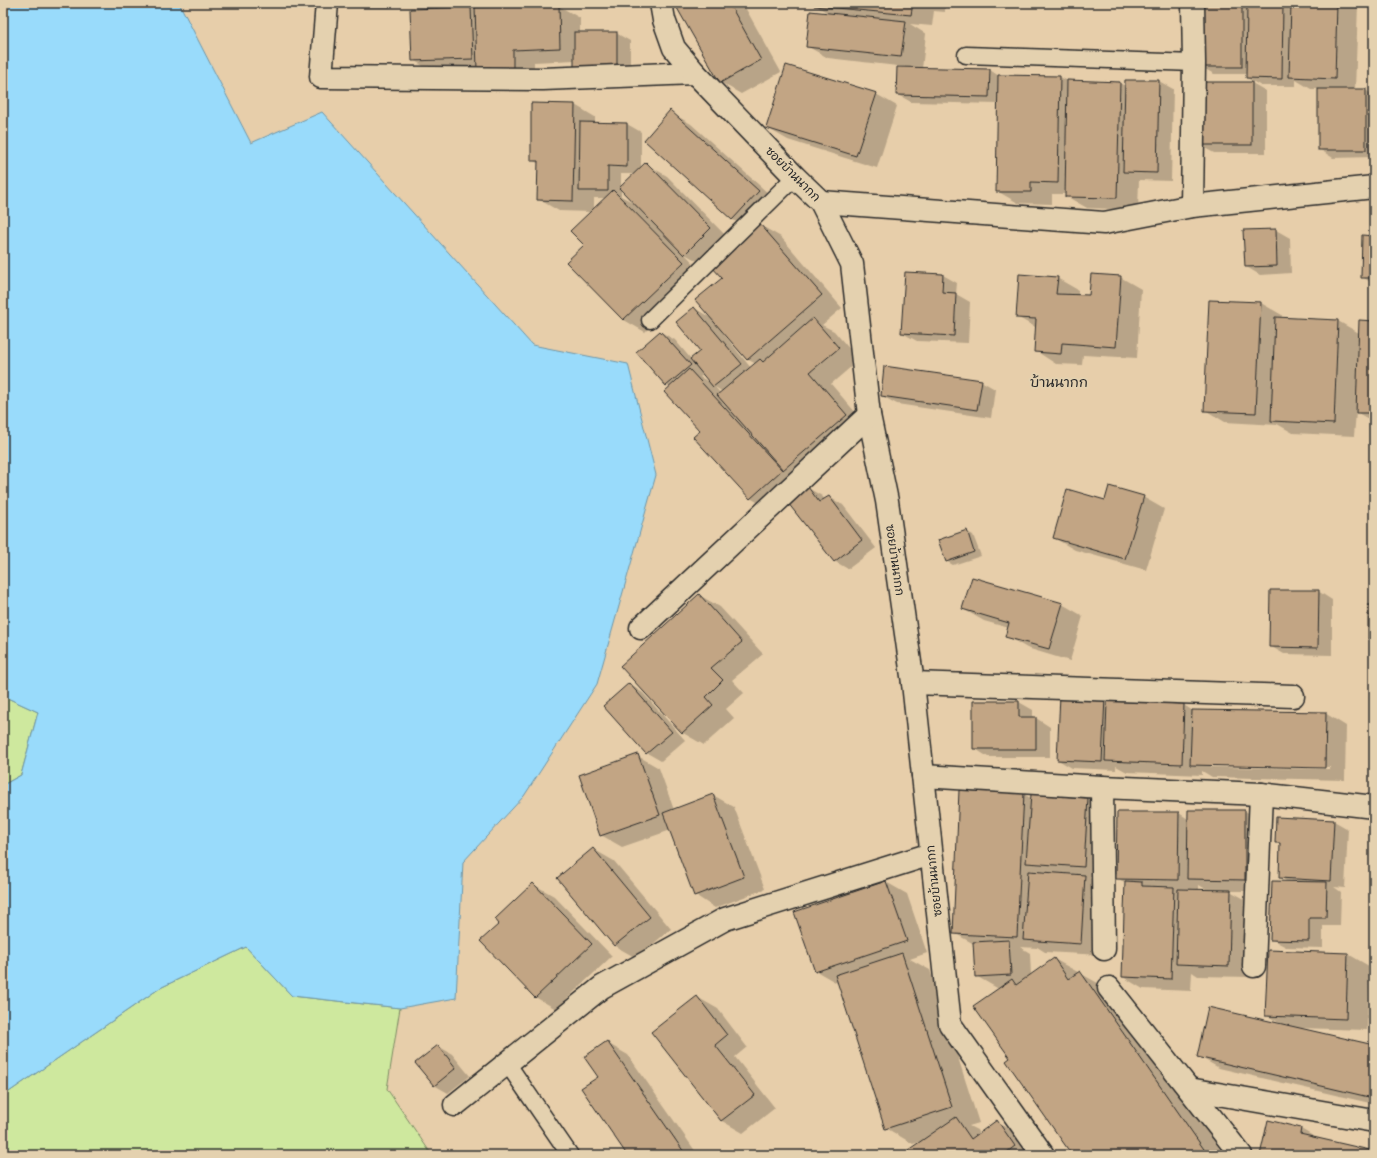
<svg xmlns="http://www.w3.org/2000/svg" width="1377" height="1158" font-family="Pangolin,'Playpen Sans Thai',sans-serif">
	<rect width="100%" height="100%" fill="#e7ceaa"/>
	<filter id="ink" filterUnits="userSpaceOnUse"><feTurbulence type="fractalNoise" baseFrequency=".025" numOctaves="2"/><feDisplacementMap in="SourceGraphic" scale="8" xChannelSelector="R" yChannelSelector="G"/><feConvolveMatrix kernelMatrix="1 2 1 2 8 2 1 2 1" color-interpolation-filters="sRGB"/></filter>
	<g filter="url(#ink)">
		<!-- green -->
		<g fill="#cee89e" stroke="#7c8a64">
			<path d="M3,696L38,712L21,775L3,785Z"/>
			<path d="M246,947L292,996L400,1008L387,1089L432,1155H3V1096L160,988Z"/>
		</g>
		<!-- water -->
		<path fill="#99dbfb" stroke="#6d95a8" d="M3,3H179L251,143L322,112L532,345L628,364L656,475L597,684L524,796L463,862L456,998L400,1008L292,996L246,947L160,988L3,1096V785L21,775L38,712L3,696Z"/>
		<!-- shadow -->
		<g fill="#0003" fill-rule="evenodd">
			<path d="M353,3H390V8H361Z"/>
			<path d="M688,3H735L746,9L781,72L741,94L720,82Z"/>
			<path d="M816,3H945V12L934,11L932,26L910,24L926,34L922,69L990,70L999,76L1060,77L1068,81L1119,83L1126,86V81H1159L1173,89L1171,181L1139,180L1138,210L1087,208L1066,196V194H1052V204L1018,203L997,191L998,104L911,102L897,94L906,67L828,58L807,46L830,14L816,6Z"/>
			<path d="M1200,3H1354L1358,5L1355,90H1365L1374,95V157L1333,158L1319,149V89H1311L1296,80V86H1261L1247,78V74H1214L1200,66Z"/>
			<path d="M559,6L580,18V33H616L630,41V80L575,60L534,62V81L478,67L427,68L413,60L471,8L476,10Z"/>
			<path d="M1252,83L1266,91V153H1214L1199,145Z"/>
			<path d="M876,94L897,106L877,168L788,140L767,128Z"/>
			<path d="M575,105L595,117V123L627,124L641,132V169L646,164L667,176L731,241L706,266L685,254L704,274L645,332L624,320L567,262L585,245L591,212L559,211L538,199L539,164L532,160ZM621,174H635L621,188ZM621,189L634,203L621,196ZM594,198H605L594,209Z"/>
			<path d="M670,112L691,124L780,204L760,225L781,237L842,308L822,325L834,331L859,360L831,384L868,427L771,510L750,498L670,388L667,385L661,332L675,340L691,359L701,351L694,308L711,318L723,278L753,231L733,220L645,139ZM723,331L747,359L756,364L751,368L722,332ZM704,374L711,383L700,377ZM715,387L723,392L721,394Z"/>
			<path d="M1276,230L1290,238L1291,273L1260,275L1245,266Z"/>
			<path d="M1374,237V284L1362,277Z"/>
			<path d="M943,275L957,283L956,294L970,302L968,343L917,341L902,333Z"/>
			<path d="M1120,277L1141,289L1137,358L1083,355L1082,365L1056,364L1036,351L1037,328L1017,317L1057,278L1078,290V296H1090Z"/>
			<path d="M1261,303L1282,315L1281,319L1338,321L1359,333L1374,322V422L1356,412L1354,436L1293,433L1277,424V425L1225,422L1205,410Z"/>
			<path d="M981,381L995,389L991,418L897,404L882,396Z"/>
			<path d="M808,488L822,496L825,500L829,497L843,505L876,548L848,569L834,561Z"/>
			<path d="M1143,497L1164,509L1146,570L1075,550L1054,538L1105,501Z"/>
			<path d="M966,531L973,535L981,556L953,565L946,561Z"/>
			<path d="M1318,591L1332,600V655L1284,654L1270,646Z"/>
			<path d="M699,595L720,607L763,654L732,680L744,693L726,709L734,718L704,745L683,733L621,666Z"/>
			<path d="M1062,604L1083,616L1070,661L1027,648L1006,636L1009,628L984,621L963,609Z"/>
			<path d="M629,684L643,693L685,740L661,761L647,753Z"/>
			<path d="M1104,698L1113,703L1184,705L1193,711L1325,713L1346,726L1345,780L1212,777L1202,771V775L1127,772L1116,766V770L1072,768L1058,760ZM1211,765L1330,767V769L1211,767Z"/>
			<path d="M974,702H1019L1033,710V718H1036L1050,727V757H988L974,748Z"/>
			<path d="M638,756L659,768L674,810L713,795L734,807L765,889L715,908L695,895L671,830L622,847L601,835Z"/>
			<path d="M1024,794L1032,799H1088L1109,811L1104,878L1088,877L1106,888L1101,955L1045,952L1037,947V948L1020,947L1030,953L1031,975L1054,959L1107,988L1224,1155H1073L1012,1059L1001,988H997L976,976L974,944L954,933Z"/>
			<path d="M1245,811L1266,823L1265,891H1230L1252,903L1250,977L1198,976L1192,972L1191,991L1143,989L1123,977L1126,883L1117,878L1179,813L1188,819ZM1199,885L1209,891L1199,890Z"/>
			<path d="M1334,821L1348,829L1345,888L1334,887L1341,892L1340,926H1323V948L1286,947L1271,939L1288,882L1280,877L1281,845L1276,842Z"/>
			<path d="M593,849L614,861L671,929L636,958L615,946L558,878Z"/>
			<path d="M886,882L907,894L927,953L910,959L930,970L979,1123L969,1126L977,1130L979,1134L997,1122L1018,1134L1033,1155H913L922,1141L913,1144L886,1128L839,983H837L816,971Z"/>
			<path d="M533,884L554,896L612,956L556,1009L535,997L500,924Z"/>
			<path d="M1269,951L1348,954L1369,966L1367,1030L1298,1028V1029L1374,1046V1104L1219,1068L1198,1056L1283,1025L1266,1015Z"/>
			<path d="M697,997L718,1009L747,1047L735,1057L775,1108L743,1133L722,1121L652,1032Z"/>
			<path d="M607,1043L628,1055L698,1155H628L599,1077Z"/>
			<path d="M438,1046L452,1054L470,1076L448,1093L434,1085Z"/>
			<path d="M1301,1129L1318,1139L1374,1152V1155H1261Z"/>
		</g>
		<!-- building -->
		<g fill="#c2a584" stroke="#2b2b2b">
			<path d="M686,3H705L707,7L713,3H729L761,60L720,83L677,8Z"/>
			<path d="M815,3H913L911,15L814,6Z"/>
			<rect x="1199" y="3" width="43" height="64"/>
			<path d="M1247,3H1283L1282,79L1246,78Z"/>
			<path d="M1291,3H1337L1335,79L1289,77Z"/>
			<path d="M559,5L560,48L513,50V69L477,70L475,7Z"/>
			<path d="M471,7L473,59L412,61L410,9Z"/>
			<path d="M810,11L906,21L901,57L806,47Z"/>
			<rect x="574" y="32" width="43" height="41"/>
			<path d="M786,65L877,93L856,156L766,128Z"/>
			<path d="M897,67L990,69L989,97L896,95Z"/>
			<path d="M998,75L1060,76L1058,183L1031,182V192H996Z"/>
			<path d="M1067,80L1120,82L1117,198L1065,197Z"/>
			<path d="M1125,80H1159L1157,173L1123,172Z"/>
			<rect x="1198" y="82" width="54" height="63"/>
			<rect x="1318" y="89" width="48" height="61"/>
			<path d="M531,103L575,104L573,201L537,200L538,161H531Z"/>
			<path d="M670,110L759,191L732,220L644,140Z"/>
			<path d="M580,122L627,123V167L608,166V191H579Z"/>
			<path d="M646,162L711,228L684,255L619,188Z"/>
			<path d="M613,190L684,262L623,320L566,262L584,245L570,231Z"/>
			<path d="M760,224L822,295L747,360L695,300L722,278L711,266Z"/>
			<path d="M1276,229L1277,266L1245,267L1243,230Z"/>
			<path d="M1362,235L1374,236V278H1361Z"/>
			<path d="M905,272L943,274L942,292L956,293L954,336L901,333Z"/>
			<path d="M1019,274L1058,277L1056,294L1089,295L1091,274L1121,276L1116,347L1062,343L1061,354L1034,352L1036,319L1016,318Z"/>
			<path d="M1209,300L1261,302L1256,413L1204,411Z"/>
			<path d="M694,307L742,364L713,387L690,359L700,351L676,322Z"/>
			<path d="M1275,317L1338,320L1334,424L1271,421Z"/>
			<path d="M813,318L839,348L810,372L847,415L783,470L717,395L760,359L763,362Z"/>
			<path d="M1359,320L1374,321V413H1356Z"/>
			<path d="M660,331L691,365L666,386L636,352Z"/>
			<path d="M884,366L982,380L977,410L881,396Z"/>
			<path d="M689,369L782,470L750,499L693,437L700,431L664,392Z"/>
			<path d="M1109,486L1144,496L1125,559L1053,538L1067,489L1105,500Z"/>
			<path d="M808,487L819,502L829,496L862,540L834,562L788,503Z"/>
			<path d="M967,530L974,552L946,562L938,540Z"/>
			<path d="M972,577L1063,603L1049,649L1005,637L1009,623L962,609Z"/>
			<path d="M1270,590H1319L1318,648L1269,647Z"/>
			<path d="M699,594L742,642L711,668L723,680L706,697L713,705L682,733L620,666Z"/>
			<rect x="1368" y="605" width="6" height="34"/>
			<path d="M629,683L672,732L646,754L603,706Z"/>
			<path d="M1060,695L1105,697L1102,762L1057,760Z"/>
			<path d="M973,701H1019V717H1036V749H973Z"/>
			<path d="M1107,701L1184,704L1182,764L1105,761Z"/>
			<path d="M1192,710L1326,712L1325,768L1190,765Z"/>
			<path d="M638,754L660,815L600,836L579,775Z"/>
			<path d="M959,790L1024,793L1017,937L953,934Z"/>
			<path d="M713,794L744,877L694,896L663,813Z"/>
			<path d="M1031,794L1088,798L1084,867L1026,863Z"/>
			<path d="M1188,810H1245V880L1187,879Z"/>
			<path d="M1117,812H1179L1178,880L1116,879Z"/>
			<path d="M1276,817L1334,820L1331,881L1279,878L1280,843H1275Z"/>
			<path d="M593,848L650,917L614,946L557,878Z"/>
			<path d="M1028,871L1085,875L1081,944L1023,940Z"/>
			<path d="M886,881L907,941L815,972L794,912Z"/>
			<path d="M1125,881L1142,882V886L1174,887L1171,979L1122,977Z"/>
			<path d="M1272,881L1327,882L1326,918H1309V941L1270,940Z"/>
			<path d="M533,883L592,944L535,998L480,941L499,924L495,919Z"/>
			<path d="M1178,889L1231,890L1229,966L1176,964Z"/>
			<path d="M1009,940L1011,975L975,977L973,942Z"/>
			<path d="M1268,950L1348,953L1346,1019L1265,1016Z"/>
			<path d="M902,953L952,1107L885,1129L835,975Z"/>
			<path d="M1054,958L1068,979L1080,971L1208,1155H1072L1006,1061L1010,1058L973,1006L1012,979L1016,985Z"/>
			<path d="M697,996L727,1035L715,1045L755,1095L721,1121L651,1032Z"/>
			<path d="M1208,1007L1374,1045L1373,1098L1197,1057Z"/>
			<path d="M607,1041L686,1155H627L581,1088L598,1077L584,1057Z"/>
			<path d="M438,1045L456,1068L434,1086L415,1063Z"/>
			<path d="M956,1117L971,1139L997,1120L1015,1146L1003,1155H912L908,1150Z"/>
			<path d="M1268,1120L1301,1128L1300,1134L1374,1151V1155H1260Z"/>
		</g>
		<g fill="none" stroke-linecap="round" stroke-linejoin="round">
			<defs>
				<g id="service">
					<path d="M966,55L1194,63"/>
					<path d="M650,320L795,177"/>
					<path d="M507,1063L570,1155"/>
				</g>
				<g id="minor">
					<path d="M327,3L321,77L543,79L695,73"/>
					<path d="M661,3L664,20L674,48L695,73L795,177L821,202L852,264L869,415L887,501L913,683L950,1024L1043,1155"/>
					<path d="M821,202L1104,223L1192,206L1374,187"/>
					<path d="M1192,206L1194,63L1193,3"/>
					<path d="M641,628L869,415"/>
					<path d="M913,683L1293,696"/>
					<path d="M923,776L1102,787L1261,794L1374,807"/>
					<path d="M1102,787L1104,949"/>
					<path d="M1254,966L1261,794"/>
					<path d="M1109,988L1241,1155"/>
					<path d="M1189,1089L1374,1121"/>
					<path d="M455,1105L602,987L725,919L931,854"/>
				</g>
			</defs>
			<!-- service casing -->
			<use href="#service" stroke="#2b2b2b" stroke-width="19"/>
			<!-- minor casing -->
			<use href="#minor" stroke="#2b2b2b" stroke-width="25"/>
			<!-- service -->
			<use href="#service" stroke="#e4d1af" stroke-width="16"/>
			<!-- minor -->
			<use href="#minor" stroke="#e4d1af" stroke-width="22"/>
		</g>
	</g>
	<g text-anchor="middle" stroke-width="4" stroke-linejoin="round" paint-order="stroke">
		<!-- street labels -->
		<g font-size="12" fill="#2b2b2b" stroke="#e4d1af">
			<text transform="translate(793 174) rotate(45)" y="4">ซอยบ้านนากก</text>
			<text transform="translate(895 560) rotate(82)" y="4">ซอยบ้านนากก</text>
			<text transform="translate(934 881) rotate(-96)" y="4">ซอยบ้านนากก</text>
		</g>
		<!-- quarter labels -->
		<g font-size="14" fill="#2b2b2b" stroke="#e4d1af">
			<text x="1059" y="387">บ้านนากก</text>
		</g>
	</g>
	<!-- margin -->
	<rect width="1377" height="1158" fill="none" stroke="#e4d1af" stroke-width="16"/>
	<rect x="8" y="8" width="1361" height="1142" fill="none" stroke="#2b2b2b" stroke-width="1.5" filter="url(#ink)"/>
</svg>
